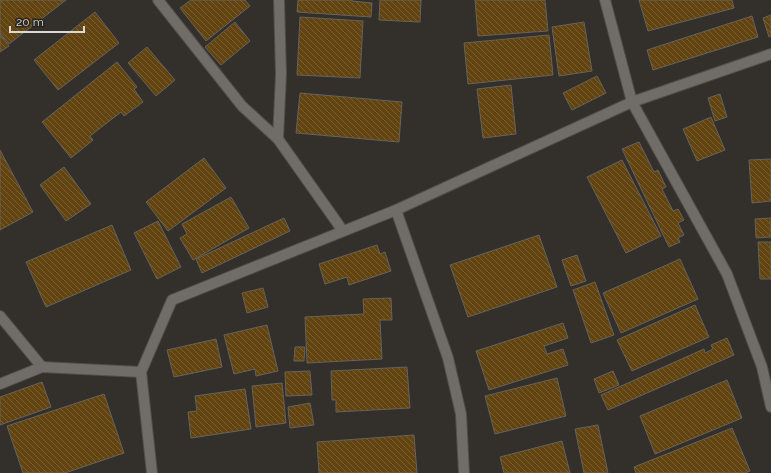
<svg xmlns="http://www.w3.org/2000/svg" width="771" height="473" font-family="Raleway,sans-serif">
	<defs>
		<pattern id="building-back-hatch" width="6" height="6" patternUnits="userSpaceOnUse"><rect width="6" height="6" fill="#624410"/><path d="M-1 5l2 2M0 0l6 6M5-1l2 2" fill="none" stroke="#785e32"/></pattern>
	</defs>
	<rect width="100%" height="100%" fill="#332f2b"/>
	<!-- building -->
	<g fill="url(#building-back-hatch)" stroke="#66625d">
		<path d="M0,0H66L9,44L0,33Z"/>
		<path d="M191,0H245L250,6L206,41L180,8Z"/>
		<path d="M298,0H352V1L372,3L371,17L297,12Z"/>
		<path d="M380,0H421L420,22L379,20Z"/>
		<path d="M475,0H545L548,31L478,36Z"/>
		<path d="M639,0H732L734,8L648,31Z"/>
		<path d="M95,12L119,43L58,90L34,60Z"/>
		<path d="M771,15V36L769,37L763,18Z"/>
		<path d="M752,16L758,37L653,70L647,50Z"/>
		<path d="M300,17L363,21L360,78L297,75Z"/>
		<path d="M235,22L250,41L221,65L205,47Z"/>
		<path d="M584,22L592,71L559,76L552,27Z"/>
		<path d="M0,34L9,46L0,52Z"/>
		<path d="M549,35L553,75L468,84L464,43Z"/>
		<path d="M147,47L175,80L156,96L128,63Z"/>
		<path d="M117,62L137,87L134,89L143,102L124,116L121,112L90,136L93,140L71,158L42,122Z"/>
		<path d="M597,76L606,93L572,110L563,93Z"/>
		<path d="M511,85L516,134L483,138L477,89Z"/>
		<path d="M300,93L402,102L399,142L296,133Z"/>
		<path d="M720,94L727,117L715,121L708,98Z"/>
		<path d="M711,117L725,150L697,161L683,129Z"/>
		<path d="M639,142L654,172L658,170L666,187L662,189L673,211L678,209L684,220L678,223L684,235L678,238L680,242L669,247L622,149Z"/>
		<path d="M0,150L33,212L0,230Z"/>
		<path d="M204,158L226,188L168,231L146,202Z"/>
		<path d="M771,159V201L752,203L749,160Z"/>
		<path d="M622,160L661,236L626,253L587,177Z"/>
		<path d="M64,167L91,204L66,221L40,185Z"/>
		<path d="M231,197L249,228L193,260L180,238L187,234L182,224Z"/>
		<path d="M284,218L290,231L202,273L196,259Z"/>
		<path d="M771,218V237L756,238L755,219Z"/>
		<path d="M158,221L181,267L157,279L134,233Z"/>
		<path d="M112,225L131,270L46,307L26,262Z"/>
		<path d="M539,235L557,287L468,317L450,265Z"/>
		<path d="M758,242H771V279H760Z"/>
		<path d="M377,245L380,254L385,252L391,271L349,285L347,277L325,284L319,264Z"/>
		<path d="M577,255L586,281L571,286L562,260Z"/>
		<path d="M680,259L698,299L621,333L603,293Z"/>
		<path d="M595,282L614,335L591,343L573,290Z"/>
		<path d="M263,288L268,307L247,313L242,293Z"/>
		<path d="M391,298L392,320H380L382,359L307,363L305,317L364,314L363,299Z"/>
		<path d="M695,305L709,337L632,371L617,340Z"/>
		<path d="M563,323L568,338L544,346L547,354L563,349L568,365L489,390L476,351Z"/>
		<path d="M267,325L278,371L256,376L255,369L234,374L224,335Z"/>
		<path d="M727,338L734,355L608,410L601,395L704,349L705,353L713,349L711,345Z"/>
		<path d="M216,339L222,367L174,377L167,350Z"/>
		<path d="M295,347H305L304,361H294Z"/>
		<path d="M407,367L410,408L336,412V400H332L331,371Z"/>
		<path d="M310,371L312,395L286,396L285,372Z"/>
		<path d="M613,371L619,385L599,393L594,379Z"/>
		<path d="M557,378L566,416L495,434L485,396Z"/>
		<path d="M727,380L742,418L655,454L640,416Z"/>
		<path d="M42,382L51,407L0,425V397Z"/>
		<path d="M282,383L286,423L256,427L252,386Z"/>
		<path d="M245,389L251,429L191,438L188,412L197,411L195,396Z"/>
		<path d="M104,394L124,453L65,473H23L7,426Z"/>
		<path d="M310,403L314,425L290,428L288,407Z"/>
		<path d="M598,425L608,473H584L575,429Z"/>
		<path d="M732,428L750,471L745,473H636L634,467Z"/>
		<path d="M414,435L417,473H319L317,442Z"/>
		<path d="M562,441L570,473H504L500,457Z"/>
	</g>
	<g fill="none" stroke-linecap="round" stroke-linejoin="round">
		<defs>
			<g id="minor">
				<path d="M158,0L242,106L278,139L343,231"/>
				<path d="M605,0L632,102L727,274L762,367L771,407"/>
				<path d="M278,139L281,74L279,0"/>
				<path d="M396,210L448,358L461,414L464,473"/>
				<path d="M0,316L42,367"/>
				<path d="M141,372L152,473"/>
				<path d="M0,384L42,367L141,372L172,300L396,210L632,102L771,54"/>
			</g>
		</defs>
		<!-- minor casing -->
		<use href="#minor" stroke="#514d4a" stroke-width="12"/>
		<!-- minor -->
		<use href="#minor" stroke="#706c67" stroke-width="10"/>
	</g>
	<!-- scale -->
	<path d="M10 26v6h74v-6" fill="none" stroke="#dbd9d6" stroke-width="2"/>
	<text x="16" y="26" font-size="12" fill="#dbd9d6" stroke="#292621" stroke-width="3" paint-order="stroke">20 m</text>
</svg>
